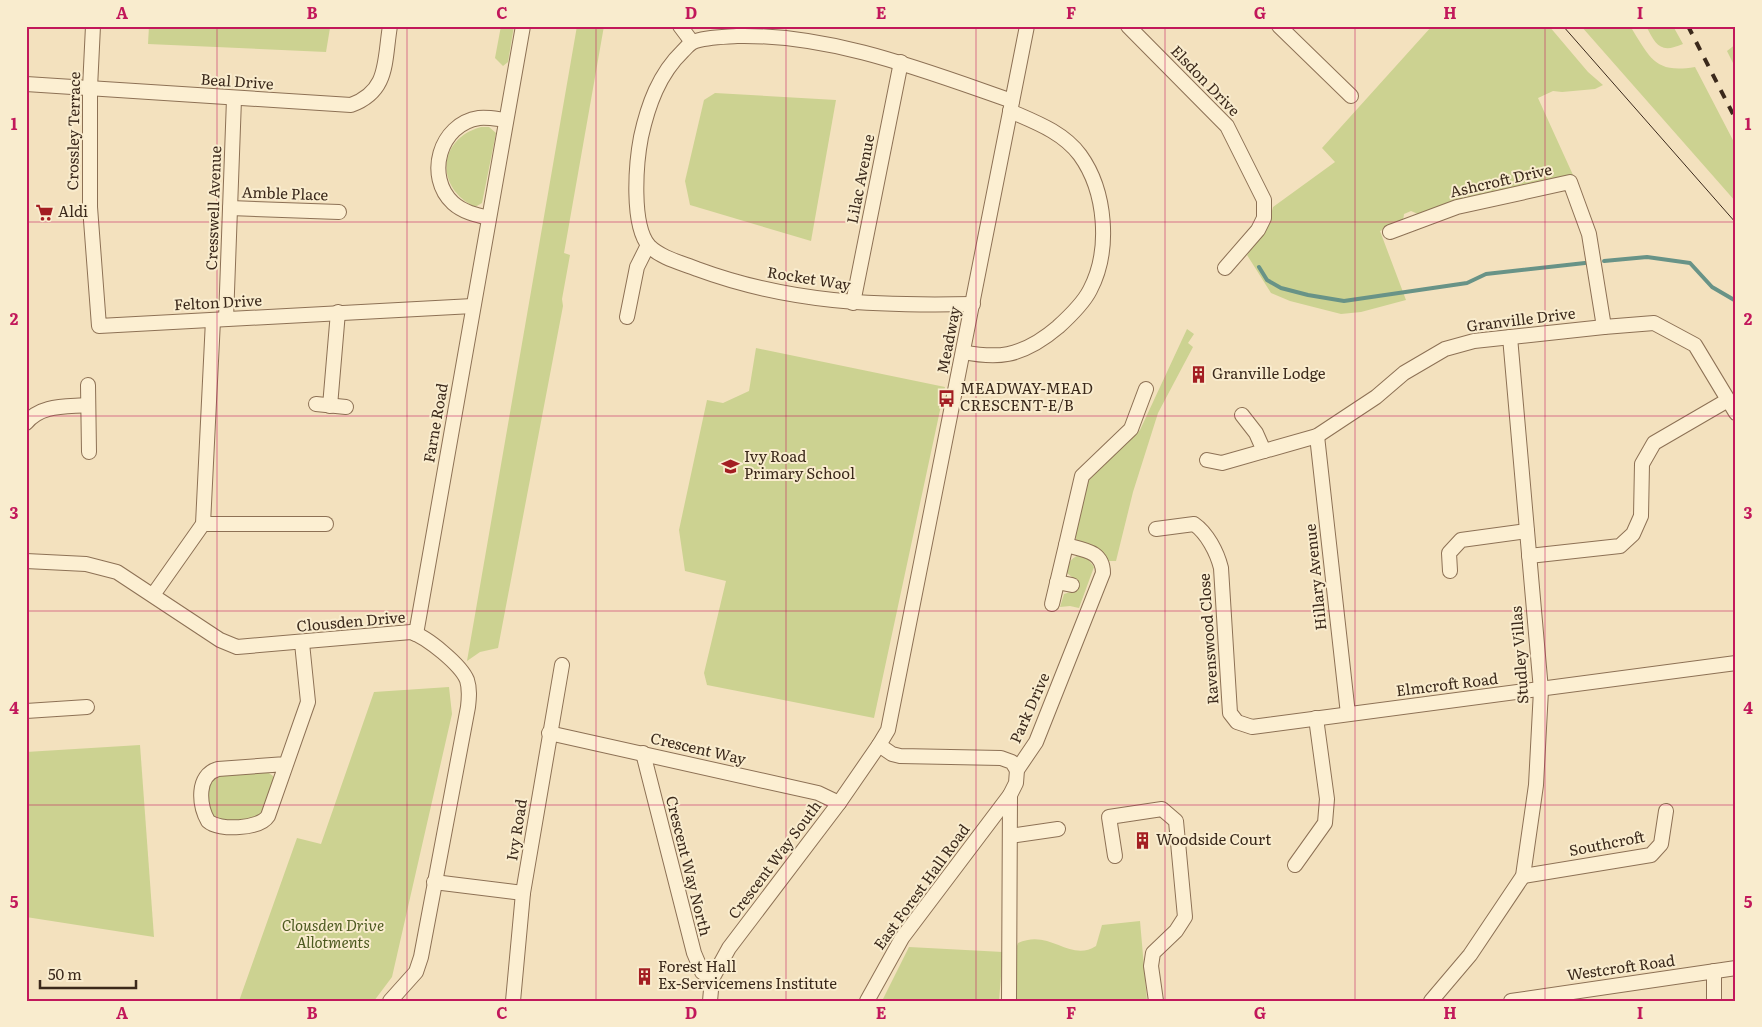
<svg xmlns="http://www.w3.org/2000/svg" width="1762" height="1027" font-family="Literata,serif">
	<rect width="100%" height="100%" fill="#f3e1be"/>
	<!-- green -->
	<g fill="#ccd291">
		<path d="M149,26H321L330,28L326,52L148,44Z"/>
		<path d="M501,26H514L508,62L503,66L495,58Z"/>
		<path d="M577,26H604L564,253L570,255L562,299L563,306L498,648L480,652L467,661Z"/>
		<path d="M1432,26H1549L1588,72L1603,85L1595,89L1562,92L1553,91L1538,98L1573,175L1463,198L1418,214L1411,211L1404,214L1403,221L1380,231L1406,300L1361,312L1341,314L1290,301L1271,293L1247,255L1268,226L1273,207L1335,162L1322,148Z"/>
		<path d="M1581,26H1630C1650,57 1654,74 1695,67L1736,146V202Z"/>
		<path d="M1646,26H1673L1683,44C1660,54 1656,45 1646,26Z"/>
		<path d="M1736,44V69L1727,51Z"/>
		<path d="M715,93L836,100L811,241L690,205L685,181L704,100Z"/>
		<path d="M481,127H489L496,133L482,203L475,207C435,188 437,139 481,127Z"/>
		<path d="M1187,329L1194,334L1188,343L1193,347L1158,413L1133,492L1116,561H1108L1104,554L1077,542L1075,536L1083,486L1140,430Z"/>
		<path d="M756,348L945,387L874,718L707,685L704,673L726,581L685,571L679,530L707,400L723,403L749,391Z"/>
		<path d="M1079,555L1088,559L1094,567L1079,608L1070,606L1060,607L1064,594L1074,591L1077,581L1067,573C1068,563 1070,559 1079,555Z"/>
		<path d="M449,687L452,714L392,977L374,1001H239L297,838L321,844L374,692Z"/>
		<path d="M140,745L154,937L26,917V752Z"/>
		<path d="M266,771L273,776L274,779L259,818L220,822L210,815L207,787L212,776Z"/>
		<path d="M1140,921L1147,1001H1015L1016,949L1018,943C1050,928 1070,963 1096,946L1102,925Z"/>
		<path d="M909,947L1003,952L999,1001H882Z"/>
	</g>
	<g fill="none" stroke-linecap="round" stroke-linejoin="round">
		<!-- stream -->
		<g stroke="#689387" stroke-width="4">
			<path d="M1604,261L1647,257L1690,263L1712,287L1736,301"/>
			<path d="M1259,267L1267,280L1281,288L1308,295L1344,301L1467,283L1486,274L1585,263"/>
		</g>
		<defs>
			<g id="minor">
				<path d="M93,26L90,88V207L99,326L473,306"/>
				<path d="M680,26L692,42"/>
				<path d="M1128,26L1227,126L1264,200V218L1258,230L1225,268"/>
				<path d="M1279,26L1351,96"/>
				<path d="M26,84L351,105C389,91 384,62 390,26"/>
				<path d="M230,208L339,212"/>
				<path d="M489,218C476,215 463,212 453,203C425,177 439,124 479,118C488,117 497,119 506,120"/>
				<path d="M1390,232L1457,207L1570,182L1589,234L1604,327"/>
				<path d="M853,303L901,62"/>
				<path d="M973,304C876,306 789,303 697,269C682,263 661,258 649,246C631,225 636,163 641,137C648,105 659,74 683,51C686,48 689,44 693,42C705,37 723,37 737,36C832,34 923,70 1012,101"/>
				<path d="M627,317L637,267L648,245"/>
				<path d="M226,319L234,99"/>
				<path d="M963,352C978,355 993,357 1008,354C1027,350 1044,339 1058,327C1069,317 1083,304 1090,290C1111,250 1106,191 1080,155C1063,132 1035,122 1010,111"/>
				<path d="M88,385L89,452"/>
				<path d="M316,404L346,407"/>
				<path d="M330,406L338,312"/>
				<path d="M1242,415L1256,433L1264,451"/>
				<path d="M26,423C41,404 66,407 88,405"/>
				<path d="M1317,436L1348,714"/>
				<path d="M1207,460L1222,463L1317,436L1376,397L1404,373L1445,349L1474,341L1604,327L1654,323L1695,345L1736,413"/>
				<path d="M203,524H326"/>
				<path d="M1156,529L1194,524C1207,533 1217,552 1221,568L1230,713L1237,722L1252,727L1736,663"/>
				<path d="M1529,556L1620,546L1633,534L1641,516L1642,464L1654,443L1728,400"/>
				<path d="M26,561L86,564L117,572L220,640L237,647L411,632C427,637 461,665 467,680C470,689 469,698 468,707L421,957L416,972L390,1001"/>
				<path d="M1450,571L1449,553L1461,540L1527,531"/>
				<path d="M1057,582L1072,585"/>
				<path d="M153,595L203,524L213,320"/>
				<path d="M1052,604L1066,545"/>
				<path d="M416,634L523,26"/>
				<path d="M26,711L87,707"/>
				<path d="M549,733L818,793L839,803"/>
				<path d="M879,745L892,754L900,756L1001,758L1012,762L1017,770"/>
				<path d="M643,753L694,953L702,972L712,979"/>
				<path d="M286,764L218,769C196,775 199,805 208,821C219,831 260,829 268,816L308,702L302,643"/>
				<path d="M1010,836L1058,829"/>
				<path d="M1115,856L1109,817L1162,809L1176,821L1185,917L1176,931L1153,953L1151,966L1156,1001"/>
				<path d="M1295,865L1325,823L1327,799L1316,718"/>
				<path d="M1523,876L1651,855L1661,844L1666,811"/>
				<path d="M434,882L523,893"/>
				<path d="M513,1001L523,893L562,665"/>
				<path d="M710,1001L712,979L729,948L839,803L879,745L888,730L1027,26"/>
				<path d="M867,1001L902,938L1010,795"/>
				<path d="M1009,1001L1010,795L1016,783L1017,770L1036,742L1103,573C1103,551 1084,550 1066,545L1082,476L1131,429L1146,389"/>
				<path d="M1431,1001L1470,955L1523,876L1536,785L1541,690L1510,337"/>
				<path d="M1511,1001L1736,968"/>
				<path d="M1714,1001V971"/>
			</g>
		</defs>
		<!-- minor casing -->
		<use href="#minor" stroke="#8d7155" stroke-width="16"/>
		<!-- minor -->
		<use href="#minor" stroke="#fcefd2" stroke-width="14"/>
		<!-- tram -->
		<path stroke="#3b291b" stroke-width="1" d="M1563,26L1736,223"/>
		<!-- rail -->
		<path stroke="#3b291b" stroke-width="4" stroke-dasharray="9 9" stroke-linecap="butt" d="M1688,26L1736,120"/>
	</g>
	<!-- grid -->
	<path fill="none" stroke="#c2185b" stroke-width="1" stroke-opacity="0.55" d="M217,26V1001M407,26V1001M596,26V1001M786,26V1001M976,26V1001M1165,26V1001M1355,26V1001M1545,26V1001M26,222H1736M26,416H1736M26,611H1736M26,805H1736"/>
	<!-- icons -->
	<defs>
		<symbol id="supermarket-bare" viewBox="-9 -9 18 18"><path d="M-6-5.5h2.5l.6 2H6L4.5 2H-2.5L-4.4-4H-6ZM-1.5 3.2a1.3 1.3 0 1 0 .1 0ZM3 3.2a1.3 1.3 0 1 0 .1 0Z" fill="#a31e22" stroke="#f9ecce" stroke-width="2.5" paint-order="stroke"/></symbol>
		<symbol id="building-bare" viewBox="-9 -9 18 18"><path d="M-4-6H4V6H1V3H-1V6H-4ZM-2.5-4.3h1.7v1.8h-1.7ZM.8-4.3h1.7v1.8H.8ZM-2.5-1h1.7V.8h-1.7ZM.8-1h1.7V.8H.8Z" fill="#a31e22" stroke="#f9ecce" stroke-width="2.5" paint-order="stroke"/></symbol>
		<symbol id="bus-bare" viewBox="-9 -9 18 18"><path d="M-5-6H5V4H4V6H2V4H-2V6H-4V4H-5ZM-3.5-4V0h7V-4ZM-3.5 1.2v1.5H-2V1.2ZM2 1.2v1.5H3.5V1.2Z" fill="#a31e22" stroke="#f9ecce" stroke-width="2.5" paint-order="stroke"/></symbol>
		<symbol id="school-bare" viewBox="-9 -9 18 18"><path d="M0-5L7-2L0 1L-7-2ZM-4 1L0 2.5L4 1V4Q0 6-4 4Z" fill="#a31e22" stroke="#f9ecce" stroke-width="2.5" paint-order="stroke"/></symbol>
	</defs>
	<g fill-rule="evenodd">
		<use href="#supermarket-bare" x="32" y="200" width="25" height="25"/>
		<use href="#building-bare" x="1186" y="362" width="25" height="25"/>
		<use href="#bus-bare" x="934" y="386" width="25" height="25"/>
		<use href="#school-bare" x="718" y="454" width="25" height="25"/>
		<use href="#building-bare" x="1130" y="828" width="25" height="25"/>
		<use href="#building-bare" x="632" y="964" width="25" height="25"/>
	</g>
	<g text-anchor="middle" stroke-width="4" stroke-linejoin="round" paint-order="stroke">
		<!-- street labels -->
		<g font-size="15" fill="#3b291b" stroke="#f9ecce">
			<text transform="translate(1205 81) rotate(46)" y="5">Elsdon Drive</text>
			<text transform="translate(237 82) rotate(4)" y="5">Beal Drive</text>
			<text transform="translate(74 131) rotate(-89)" y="5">Crossley Terrace</text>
			<text transform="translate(861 179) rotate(-79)" y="5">Lilac Avenue</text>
			<text transform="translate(1501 181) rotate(-13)" y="5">Ashcroft Drive</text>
			<text transform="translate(285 194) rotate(2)" y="5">Amble Place</text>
			<text transform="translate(214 208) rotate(-88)" y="5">Cresswell Avenue</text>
			<text transform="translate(809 279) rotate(9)" y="5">Rocket Way</text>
			<text transform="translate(218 303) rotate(-3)" y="5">Felton Drive</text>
			<text transform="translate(1521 320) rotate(-7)" y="5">Granville Drive</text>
			<text transform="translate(949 340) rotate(-79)" y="5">Meadway</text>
			<text transform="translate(436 423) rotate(-80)" y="5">Farne Road</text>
			<text transform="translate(1316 577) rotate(-96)" y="5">Hillary Avenue</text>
			<text transform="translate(351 622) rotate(-5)" y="5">Clousden Drive</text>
			<text transform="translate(1209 639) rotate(-94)" y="5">Ravenswood Close</text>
			<text transform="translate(1520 655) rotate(-94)" y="5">Studley Villas</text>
			<text transform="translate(1447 685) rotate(-7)" y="5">Elmcroft Road</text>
			<text transform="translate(1030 708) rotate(-66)" y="5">Park Drive</text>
			<text transform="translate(698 749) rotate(13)" y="5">Crescent Way</text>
			<text transform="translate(517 830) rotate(-81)" y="5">Ivy Road</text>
			<text transform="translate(1607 844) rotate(-11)" y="5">Southcroft</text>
			<text transform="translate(775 860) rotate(-53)" y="5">Crescent Way South</text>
			<text transform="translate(688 866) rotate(76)" y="5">Crescent Way North</text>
			<text transform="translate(922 887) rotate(-54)" y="5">East Forest Hall Road</text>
			<text transform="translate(1621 968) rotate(-8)" y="5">Westcroft Road</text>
		</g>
		<!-- poi labels -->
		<g font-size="15" fill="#3b291b" stroke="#f9ecce" text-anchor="start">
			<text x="58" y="217">Aldi</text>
			<text x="1212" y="379">Granville Lodge</text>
			<text x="960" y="394">MEADWAY-MEAD<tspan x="960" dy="17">CRESCENT-E/B</tspan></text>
			<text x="744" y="462">Ivy Road<tspan x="744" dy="17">Primary School</tspan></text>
			<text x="1156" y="845">Woodside Court</text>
			<text x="658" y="972">Forest Hall<tspan x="658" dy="17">Ex-Servicemens Institute</tspan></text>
		</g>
		<!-- park labels -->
		<g font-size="15" font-style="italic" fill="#4c591f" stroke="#f9ecce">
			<text x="333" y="931">Clousden Drive<tspan x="333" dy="17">Allotments</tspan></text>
		</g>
	</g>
	<!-- border -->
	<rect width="1762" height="1027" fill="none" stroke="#f9ecce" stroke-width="55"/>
	<!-- scale -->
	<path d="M40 980v8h96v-8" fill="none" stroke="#3b291b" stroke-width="2.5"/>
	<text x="48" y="980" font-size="15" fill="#3b291b" stroke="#f9ecce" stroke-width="4" paint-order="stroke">50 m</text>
	<rect x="28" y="28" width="1706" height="972" fill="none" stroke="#c2185b" stroke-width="2"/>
	<g font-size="16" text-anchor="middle" font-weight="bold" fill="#c2185b">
		<text x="122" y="19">A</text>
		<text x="312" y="19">B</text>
		<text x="502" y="19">C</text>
		<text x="691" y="19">D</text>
		<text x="881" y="19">E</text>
		<text x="1071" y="19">F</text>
		<text x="1260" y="19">G</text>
		<text x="1450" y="19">H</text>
		<text x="1640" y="19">I</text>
		<text x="14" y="130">1</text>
		<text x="1748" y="130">1</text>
		<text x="14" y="325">2</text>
		<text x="1748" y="325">2</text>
		<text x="14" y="519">3</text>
		<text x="1748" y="519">3</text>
		<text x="14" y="714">4</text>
		<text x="1748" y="714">4</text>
		<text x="14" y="908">5</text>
		<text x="1748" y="908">5</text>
		<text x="122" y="1019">A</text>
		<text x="312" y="1019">B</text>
		<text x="502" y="1019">C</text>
		<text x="691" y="1019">D</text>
		<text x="881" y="1019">E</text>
		<text x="1071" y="1019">F</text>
		<text x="1260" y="1019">G</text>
		<text x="1450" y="1019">H</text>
		<text x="1640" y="1019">I</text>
	</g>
</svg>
